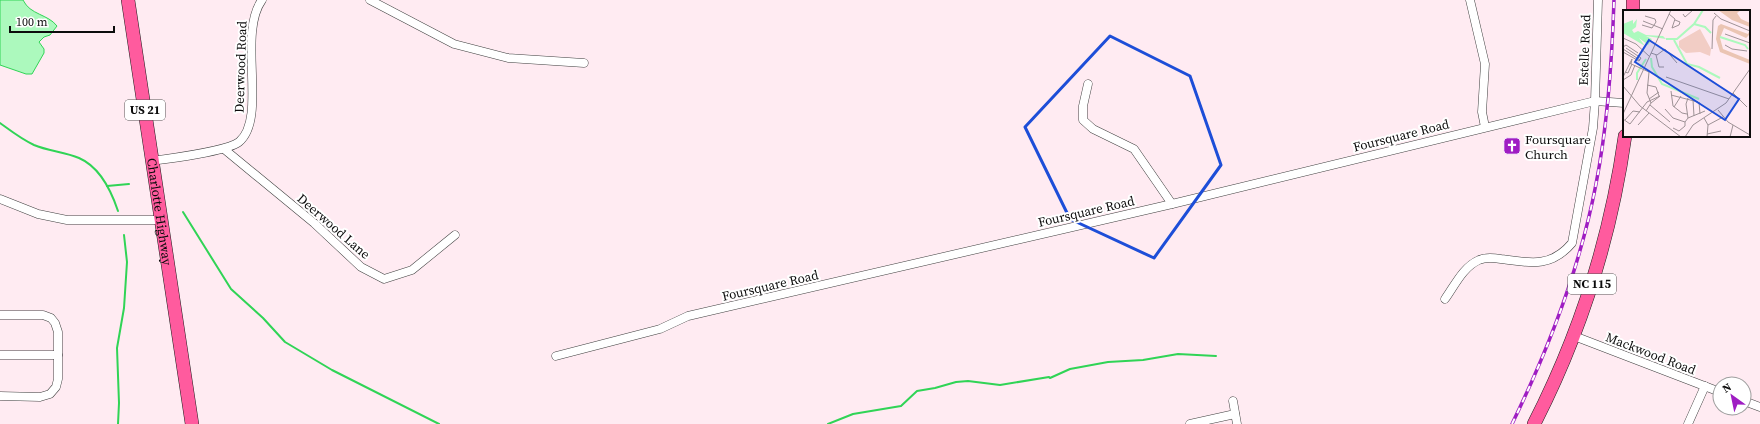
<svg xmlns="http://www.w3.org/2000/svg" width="1760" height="424" font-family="'Source Serif 4',serif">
	<rect width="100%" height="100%" fill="#ffebf2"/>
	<!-- water -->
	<path fill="#acf9bd" stroke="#30d456" d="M0,0H23C30,15 48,14 57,26L50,35L44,37L39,42L44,49V53L32,74H26L0,65Z"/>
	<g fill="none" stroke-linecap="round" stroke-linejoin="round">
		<!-- stream -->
		<g stroke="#30d456" stroke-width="2">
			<path d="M0,123C11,131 21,139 34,145C48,151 65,152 79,158C100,167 111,190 118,211"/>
			<path d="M107,186L129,184"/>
			<path d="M183,212L231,289L263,318L285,342L332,370L439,424"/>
			<path d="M118,424L119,403L117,348L124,308L127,262L124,235"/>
			<path d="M828,424L853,414L901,406L917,391L935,388L956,382L968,381L1000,385L1049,377L1050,378L1070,369L1108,362L1143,360L1178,354L1216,356"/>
		</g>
		<defs>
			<g id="minor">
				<path d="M370,0L454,44L508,58L584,63"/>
				<path d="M1470,0L1485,64L1482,112L1485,127"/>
				<path d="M1088,84L1083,106V120L1093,129L1134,149L1172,204"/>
				<path d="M224,149L314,223L361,267L384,279L412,270L455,235"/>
				<path d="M152,161C171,158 225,152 239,142C268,118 237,34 262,0"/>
				<path d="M0,199L38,214L67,220H161"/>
				<path d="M1445,299C1455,285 1463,267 1479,260C1485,257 1495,258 1501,259C1530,263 1551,268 1572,243L1593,128L1595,101L1598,0"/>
				<path d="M0,315H43L51,318L55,323L58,332V379L56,387L50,394L40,397L0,396"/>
				<path d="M1574,336L1720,392"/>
				<path d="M0,355H58"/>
				<path d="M556,356L660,329L688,316L1172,204L1595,101L1624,103"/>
				<path d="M1233,401L1237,424"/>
				<path d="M1744,401L1760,407"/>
				<path d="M1190,424L1235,414"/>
				<path d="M1688,424L1705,386"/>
			</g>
			<g id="primary">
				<path id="s1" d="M128,0L192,424"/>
				<path d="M1633,11V0"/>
				<path d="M1534,424C1580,334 1611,236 1625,136"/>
			</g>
		</defs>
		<!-- minor casing -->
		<use href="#minor" stroke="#3f3f3f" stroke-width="9"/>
		<!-- primary casing -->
		<use href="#primary" stroke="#1d1d1d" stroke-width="14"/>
		<!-- minor -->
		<use href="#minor" stroke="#fff" stroke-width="8"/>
		<!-- primary -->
		<use href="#primary" stroke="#ff5b9e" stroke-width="13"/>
		<defs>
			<path id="rail" d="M1512,424C1549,348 1580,268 1596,184C1608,123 1612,62 1614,0"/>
		</defs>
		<!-- rail casing -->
		<use href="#rail" stroke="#9f1dc3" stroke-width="3.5"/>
		<!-- rail -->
		<use href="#rail" stroke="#fff" stroke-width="2" stroke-dasharray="6" stroke-linecap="butt"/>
	</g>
	<!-- marked area -->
	<path fill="none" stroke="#1d4ed8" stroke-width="3" stroke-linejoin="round" d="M1110,36L1190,76L1221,165L1154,258L1070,219L1025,127Z"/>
	<!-- icons -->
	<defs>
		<symbol id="church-square" viewBox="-11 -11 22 22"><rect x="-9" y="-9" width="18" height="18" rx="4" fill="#9f1dc3" stroke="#fff"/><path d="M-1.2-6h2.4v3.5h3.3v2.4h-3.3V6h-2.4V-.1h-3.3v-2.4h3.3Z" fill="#fff"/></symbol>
	</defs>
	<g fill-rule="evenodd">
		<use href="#church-square" x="1502" y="136" width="20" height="20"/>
	</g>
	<g text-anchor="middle" stroke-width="4" stroke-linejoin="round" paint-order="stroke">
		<!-- shield labels -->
		<g fill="#fff" stroke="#555" stroke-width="1">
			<rect x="125" y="100" width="40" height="20" rx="3"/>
			<rect x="1568" y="274" width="48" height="20" rx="3"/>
		</g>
		<g font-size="12" font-weight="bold" fill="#0c0c0c">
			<text x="145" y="114">US 21</text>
			<text x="1592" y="288">NC 115</text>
		</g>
		<!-- street labels -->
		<g font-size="13" fill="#0c0c0c" stroke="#fff">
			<text transform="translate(1584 50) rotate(-88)" y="5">Estelle Road</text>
			<text transform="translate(240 67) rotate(-88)" y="5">Deerwood Road</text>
			<text transform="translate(1401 135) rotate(-14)" y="5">Foursquare Road</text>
			<text transform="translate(1086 211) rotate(-13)" y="5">Foursquare Road</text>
			<text dy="5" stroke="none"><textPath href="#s1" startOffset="214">Charlotte Highway</textPath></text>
			<text transform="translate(334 226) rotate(41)" y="5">Deerwood Lane</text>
			<text transform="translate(770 285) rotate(-13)" y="5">Foursquare Road</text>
			<text transform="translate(1651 353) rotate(21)" y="5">Mackwood Road</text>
		</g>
		<!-- poi labels -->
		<g font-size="13" fill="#0c0c0c" stroke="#fff" text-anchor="start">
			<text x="1525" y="144">Foursquare<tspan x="1525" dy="15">Church</tspan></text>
		</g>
	</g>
	<!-- overview -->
	<g transform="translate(1623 10)">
		<rect width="127" height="127" fill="#ffebf2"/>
		<path d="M95,0H118L114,3L118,9L127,13V17L109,10ZM98,14L125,24L127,20L126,25L123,28L101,18L97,28L100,39L127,50V54L97,42L93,29L95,16Z" fill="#ebc5b3"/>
		<path d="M77,19L88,39L87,46L77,42L63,43L56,37V31Z" fill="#f2cdc5"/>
		<path d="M14,9L13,17L9,20L11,23L15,21L23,25L40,26L43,29L23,26L29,29L25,35L16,28L22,36L0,23V14L10,10V14Z" fill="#acf9bd"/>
		<path fill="none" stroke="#acf9bd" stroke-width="2" d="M71,14L82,17L88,23M97,27L122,35L125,39M43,29H54L71,14L80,0M51,30L64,54L76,57L97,68M28,48L29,57L39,74L76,89M14,70V63L23,49"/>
		<path fill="none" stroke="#9e9296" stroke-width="1" d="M91,3L98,9L127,21M46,4L52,9L49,18L56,15L57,12L52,10M60,4L62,7L70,0M20,11L40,19M19,15L29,18L33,12L32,9L22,6M102,24L127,33M0,28L13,34L27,47M102,35L109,39L124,41M0,37L3,35L15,43M0,39L17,50M89,39L90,10L93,6M0,42L16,51L18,48L3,38M28,43L34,45L42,39L54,53M33,45L36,57H41M6,53L26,62L24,83L28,93L23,101M2,62L5,63L9,54M0,67L9,49L8,54M43,67L106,89M0,70L8,65L12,55M24,75L33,77L36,86M0,76L17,96L58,127M48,81L50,96L59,103L64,104M110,83L124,97M48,85L75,92M26,89L36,82M70,90L71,106M76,92L77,104M27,95L47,112M51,97L58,86M42,99L50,108L62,112L65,108L63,94L65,88M95,100L105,112L127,125M0,104L48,0M65,108L82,101M81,108L85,115L84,127M0,109L7,114L24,92L37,86L28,93M2,110L10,101L17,102M15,115L26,103M85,115L100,107M50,118L56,121L62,116V112M84,124L98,121M62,127L70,115L103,93L127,59M107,127L110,115"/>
		<path fill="#1d4ed8" fill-opacity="0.15" stroke="#1d4ed8" stroke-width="2" d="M26,30L116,89L102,110L12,52Z"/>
		<rect width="127" height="127" fill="none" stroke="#0c0c0c" stroke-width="2"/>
	</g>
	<!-- north arrow -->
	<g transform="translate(1732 396) rotate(327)"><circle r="19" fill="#ffffff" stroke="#9e9e9e"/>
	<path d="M0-3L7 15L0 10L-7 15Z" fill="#9f1dc3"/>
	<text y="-6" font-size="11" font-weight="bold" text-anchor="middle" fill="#0c0c0c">N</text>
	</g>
	<!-- scale -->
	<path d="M10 26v6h104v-6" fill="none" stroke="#0c0c0c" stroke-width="2"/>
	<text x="16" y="26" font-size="12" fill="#0c0c0c" stroke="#ffffff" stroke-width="3" paint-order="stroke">100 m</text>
</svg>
